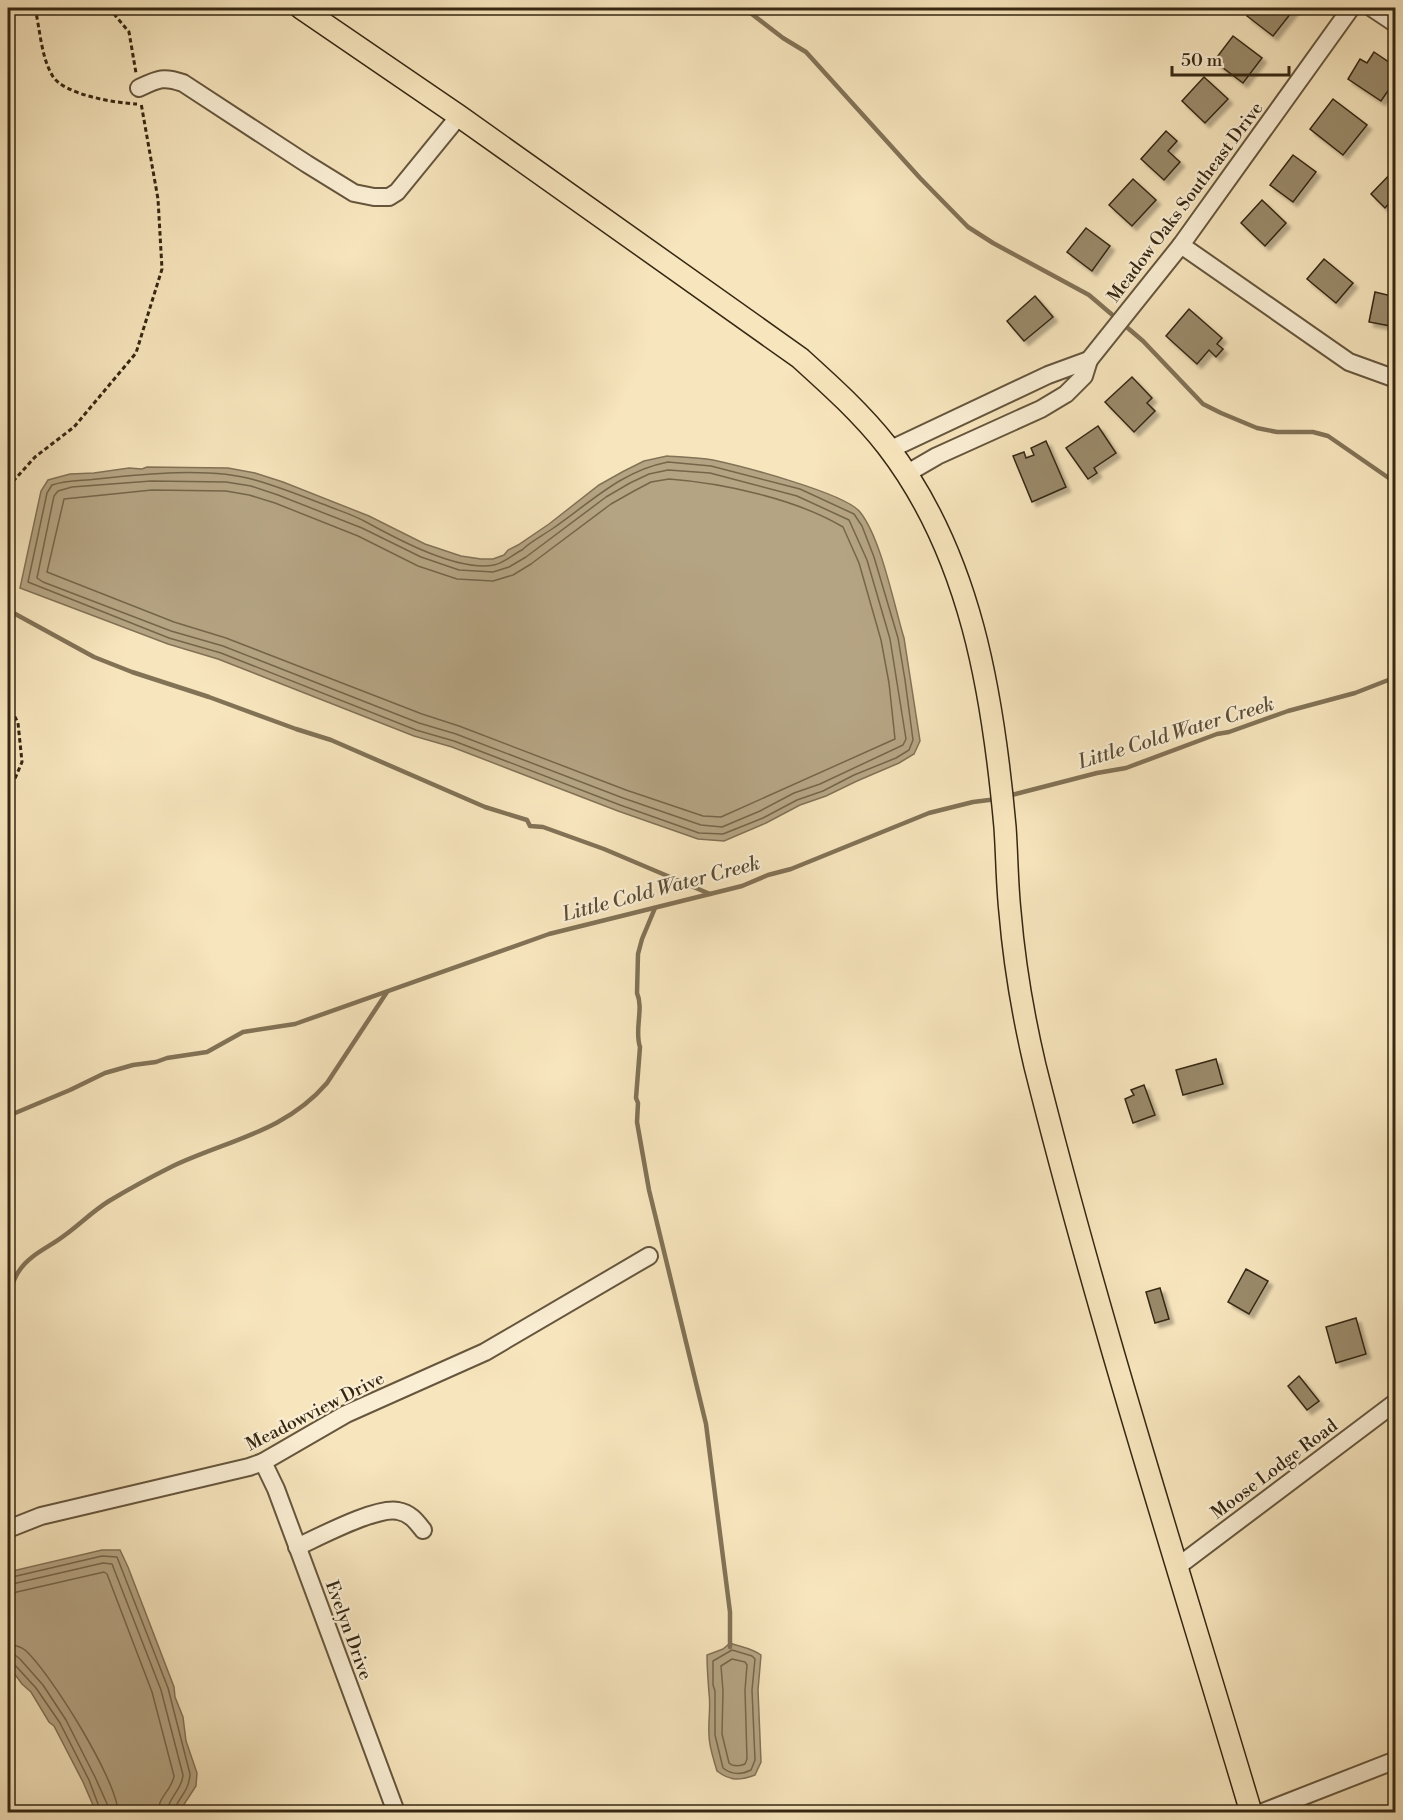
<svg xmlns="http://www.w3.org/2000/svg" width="1403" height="1820" font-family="'Libre Bodoni',serif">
	<defs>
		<filter id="shadow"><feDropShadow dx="4.5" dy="4.5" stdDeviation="1.5" flood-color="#0004"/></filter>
	</defs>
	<rect width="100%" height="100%" fill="#f7e5bd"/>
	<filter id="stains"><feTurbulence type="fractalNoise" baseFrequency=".00333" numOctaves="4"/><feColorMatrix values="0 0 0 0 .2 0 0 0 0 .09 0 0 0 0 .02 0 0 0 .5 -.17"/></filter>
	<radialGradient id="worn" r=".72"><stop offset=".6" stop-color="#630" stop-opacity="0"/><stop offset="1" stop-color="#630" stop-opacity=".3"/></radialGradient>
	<!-- water -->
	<g fill="#b5a483" stroke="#827256" stroke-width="1.5">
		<path d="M667,456C682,457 698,457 713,460C741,466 845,493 860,512C881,538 894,605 904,638L920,741L914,754L899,763L857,781L826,796L800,805L766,823L724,841L698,839L618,811L452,747L414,736L218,659L168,644L20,588L41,491L48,480L70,474L94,473L129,468L142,469L147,467L228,468L255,473L283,482L369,516L425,544L461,556L481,559H493L504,555L508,550L518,545L549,524L599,485L624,471L644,461Z"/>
		<path d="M102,1550H120L128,1567L174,1687L175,1697L183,1717L186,1741L197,1773L196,1786L179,1812H96L83,1782L54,1726L49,1722L31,1692L22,1684L8,1665V1572Z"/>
		<path d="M730,1643C741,1647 752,1648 761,1655L758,1690L761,1762L755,1775C740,1781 730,1781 717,1771C714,1760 709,1747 709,1735C708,1721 711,1707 709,1693C708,1680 707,1668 707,1655L723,1649Z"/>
	</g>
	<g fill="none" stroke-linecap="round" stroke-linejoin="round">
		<!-- shore -->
		<g stroke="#75664a" stroke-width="1.5">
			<path d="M668,462L711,466L800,489L854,514L862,526L874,557L898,638L905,680L913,740L909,750L896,758L854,775L823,791L797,800L763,818L723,834L699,833L620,805L454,741L416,730L221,653L169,638L28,582L47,493L52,485C68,480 81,481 97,479C143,474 210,467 255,480C280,487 304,497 328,506C340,511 354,515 366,522C397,539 458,572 494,565C504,563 512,555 522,550C531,541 542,536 552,529C590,503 621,471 668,462Z"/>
			<path d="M668,470L710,473L797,496L849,520L867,560L890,639L906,739L903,745L820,784L794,793L760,811L722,827L701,825L623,798L456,734L419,723L223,646L171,631L43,582L37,578L54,496L58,491L72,487L151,481L226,482L251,486L278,495L362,528L421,557L459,570L493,572L509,567L526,557L606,497L630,483L649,474Z"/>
			<path d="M669,479C723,483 796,499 843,527L859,563L881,640L889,683L895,739L721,817L703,816L626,790L459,726L422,714L226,638L174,622L47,572L64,499L152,490L226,491L249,495L275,503L358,536L418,566L457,579L493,581L513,575L531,564L611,504L634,491L651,482Z"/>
			<path d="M8,1578L102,1556L117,1557L168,1688L190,1774C189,1793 177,1798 174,1812"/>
			<path d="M8,1585L103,1563L112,1564L161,1690L183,1775C182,1790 168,1798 167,1812"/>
			<path d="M8,1594L104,1572L107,1574L152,1692L174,1776C172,1790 158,1797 158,1812"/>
			<path d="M8,1645C14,1645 20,1646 25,1650C50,1672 117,1780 118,1812"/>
			<path d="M732,1650L752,1656L755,1659L752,1690L755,1760L751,1770C741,1775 732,1775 723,1768L715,1735V1691L713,1685V1661Z"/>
			<path d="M8,1654L15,1655L20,1659L43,1685L66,1720L95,1777L108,1806L109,1812"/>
			<path d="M732,1659L745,1662L747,1665L745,1690L747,1759L745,1764C741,1766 733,1767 729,1763L722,1734L723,1691L721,1666Z"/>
			<path d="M8,1661L14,1664L36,1688L60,1723L89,1780L101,1812"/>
		</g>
		<!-- stream -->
		<g stroke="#827256" stroke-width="4.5">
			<path d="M744,8L783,38L806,52L920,178L968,227L993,243L1089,295L1143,341L1203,404L1221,413L1257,428L1277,432H1313L1328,436L1396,483"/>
			<path d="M8,610L94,657L132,672L209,697L296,729L331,740L485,807L527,820L530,826L543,827L604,849L710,894"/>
			<path d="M1008,796L1097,773L1126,768L1217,734L1229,732L1288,711L1355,693L1396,677"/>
			<path d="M655,908L642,939L638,954L637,993C644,1009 634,1030 640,1047L636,1098L638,1103L637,1122L649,1190L706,1424L730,1612V1647"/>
			<path d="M8,1116L70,1090L105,1073L133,1065L156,1062L167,1058L207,1052L243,1032L295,1024L549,934L742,886L768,875L791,869L929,813L973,802L997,799"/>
			<path d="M8,1296C11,1288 14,1278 19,1271C30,1254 50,1247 65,1235C80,1224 93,1211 109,1201C129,1189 151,1177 173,1166C228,1140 285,1132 327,1083L387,992"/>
		</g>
	</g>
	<!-- building -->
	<g fill="#9a8a6b" stroke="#352712" stroke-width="1.5" filter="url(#shadow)">
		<path d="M1254,8H1295L1273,36L1247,16Z"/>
		<path d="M1233,36L1262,58L1243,83L1214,61Z"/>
		<path d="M1374,52L1396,67V79L1381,101L1348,79L1360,59L1367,63Z"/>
		<path d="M1204,77L1228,99L1205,123L1182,101Z"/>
		<path d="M1333,99L1367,125L1343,155L1310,129Z"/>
		<path d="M1166,131L1177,141L1168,151L1180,162L1164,180L1141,159Z"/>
		<path d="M1293,155L1316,172L1293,202L1270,185Z"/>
		<path d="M1396,168V203L1392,200L1385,208L1371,194Z"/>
		<path d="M1133,179L1156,200L1132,226L1109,205Z"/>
		<path d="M1262,200L1286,223L1265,246L1241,223Z"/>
		<path d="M1086,228L1110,246L1092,271L1067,252Z"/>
		<path d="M1324,259L1353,283L1336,303L1307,279Z"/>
		<path d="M1375,292L1396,297V327L1369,322Z"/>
		<path d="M1035,296L1053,317L1024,341L1007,321Z"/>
		<path d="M1189,309L1222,338L1217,344L1223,349L1216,357L1209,350L1197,364L1166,336Z"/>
		<path d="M1132,377L1152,398L1147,403L1155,411L1134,432L1105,402Z"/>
		<path d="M1098,426L1116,453L1094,468L1097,473L1088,479L1066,448Z"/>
		<path d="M1046,441L1066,487L1032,502L1013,456L1024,452L1026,458L1034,455L1031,448Z"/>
		<path d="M1216,1059L1223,1084L1183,1095L1176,1070Z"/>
		<path d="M1144,1085L1155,1115L1133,1123L1125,1099L1134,1095L1131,1090Z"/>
		<path d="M1246,1269L1268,1281L1249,1314L1228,1302Z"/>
		<path d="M1160,1288L1169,1319L1155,1323L1146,1292Z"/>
		<path d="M1356,1318L1366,1354L1336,1363L1326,1327Z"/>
		<path d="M1299,1376L1319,1401L1307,1410L1288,1386Z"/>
	</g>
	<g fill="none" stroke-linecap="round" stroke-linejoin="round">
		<defs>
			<g id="minor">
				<path d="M1372,8L1396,24"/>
				<path d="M139,88C158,79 163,76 183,83L307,164L354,193L374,197H389L397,192L459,116"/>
				<path d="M1181,245L1349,362L1396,379"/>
				<path d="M1089,360L1181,245L1351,8"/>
				<path d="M889,450L1048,375L1089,360L1084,376L1066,394L1041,409L937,456L906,474"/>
				<path d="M263,1462L276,1489L396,1812"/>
				<path d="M8,1529L41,1516L249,1467L263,1462L346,1414L485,1352L649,1256"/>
				<path d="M297,1547C319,1537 377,1506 398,1511C410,1513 416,1521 423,1530"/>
				<path d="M1177,1567L1396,1402"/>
				<path d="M1263,1812L1396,1760"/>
			</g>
			<path id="major" d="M301,8L459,116L800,358C831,386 861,413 887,446C971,555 993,694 1005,827C1007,855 1007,884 1010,912C1014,960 1024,1019 1035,1066C1098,1317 1177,1564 1251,1812"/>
		</defs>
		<!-- minor casing -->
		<use href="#minor" stroke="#66563d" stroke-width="20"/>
		<!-- major casing -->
		<use href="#major" stroke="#352712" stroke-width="24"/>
		<!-- path -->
		<g stroke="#352712" stroke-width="3" stroke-dasharray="4.5 3" stroke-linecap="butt">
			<path d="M35,8C40,29 41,56 52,75C63,95 116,103 137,104"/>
			<path d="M109,8L129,32L136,73"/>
			<path d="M8,487L35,457L74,427L136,353L162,269L158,199L141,103"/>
			<path d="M8,703L18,723L22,762L8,795"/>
		</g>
		<!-- minor -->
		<use href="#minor" stroke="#faeed4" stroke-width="16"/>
		<!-- major -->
		<use href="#major" stroke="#f7e5bd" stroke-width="21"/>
	</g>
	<g text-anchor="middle" stroke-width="4.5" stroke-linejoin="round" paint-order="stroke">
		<!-- street labels -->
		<g font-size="18" fill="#352712" stroke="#faeed4">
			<text transform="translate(1185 202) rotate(-53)" y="6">Meadow Oaks Southeast Drive</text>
			<text transform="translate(315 1411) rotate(-27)" y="6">Meadowview Drive</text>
			<text transform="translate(1274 1469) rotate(-37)" y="6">Moose Lodge Road</text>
			<text transform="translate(349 1630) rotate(70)" y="6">Evelyn Drive</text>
		</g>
		<!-- water labels -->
		<g font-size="20" font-style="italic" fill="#5b4c34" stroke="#faeed4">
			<text transform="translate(1176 732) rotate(-17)" y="7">Little Cold Water Creek</text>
			<text transform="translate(661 888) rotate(-15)" y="7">Little Cold Water Creek</text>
		</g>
	</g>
	<!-- margin -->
	<rect width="1403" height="1820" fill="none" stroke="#f7e5bd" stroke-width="30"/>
	<rect x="9" y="9" width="1385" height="1802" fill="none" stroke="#352712" stroke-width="3"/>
	<rect x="15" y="15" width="1373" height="1790" fill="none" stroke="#352712" stroke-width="1.5"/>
	<!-- scale -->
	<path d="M1172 66v9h117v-9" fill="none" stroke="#352712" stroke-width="3"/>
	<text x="1181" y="66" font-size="18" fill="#352712" stroke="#faeed4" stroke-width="4.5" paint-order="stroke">50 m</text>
	<rect width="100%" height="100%" filter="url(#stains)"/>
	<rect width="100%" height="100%" fill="url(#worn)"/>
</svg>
